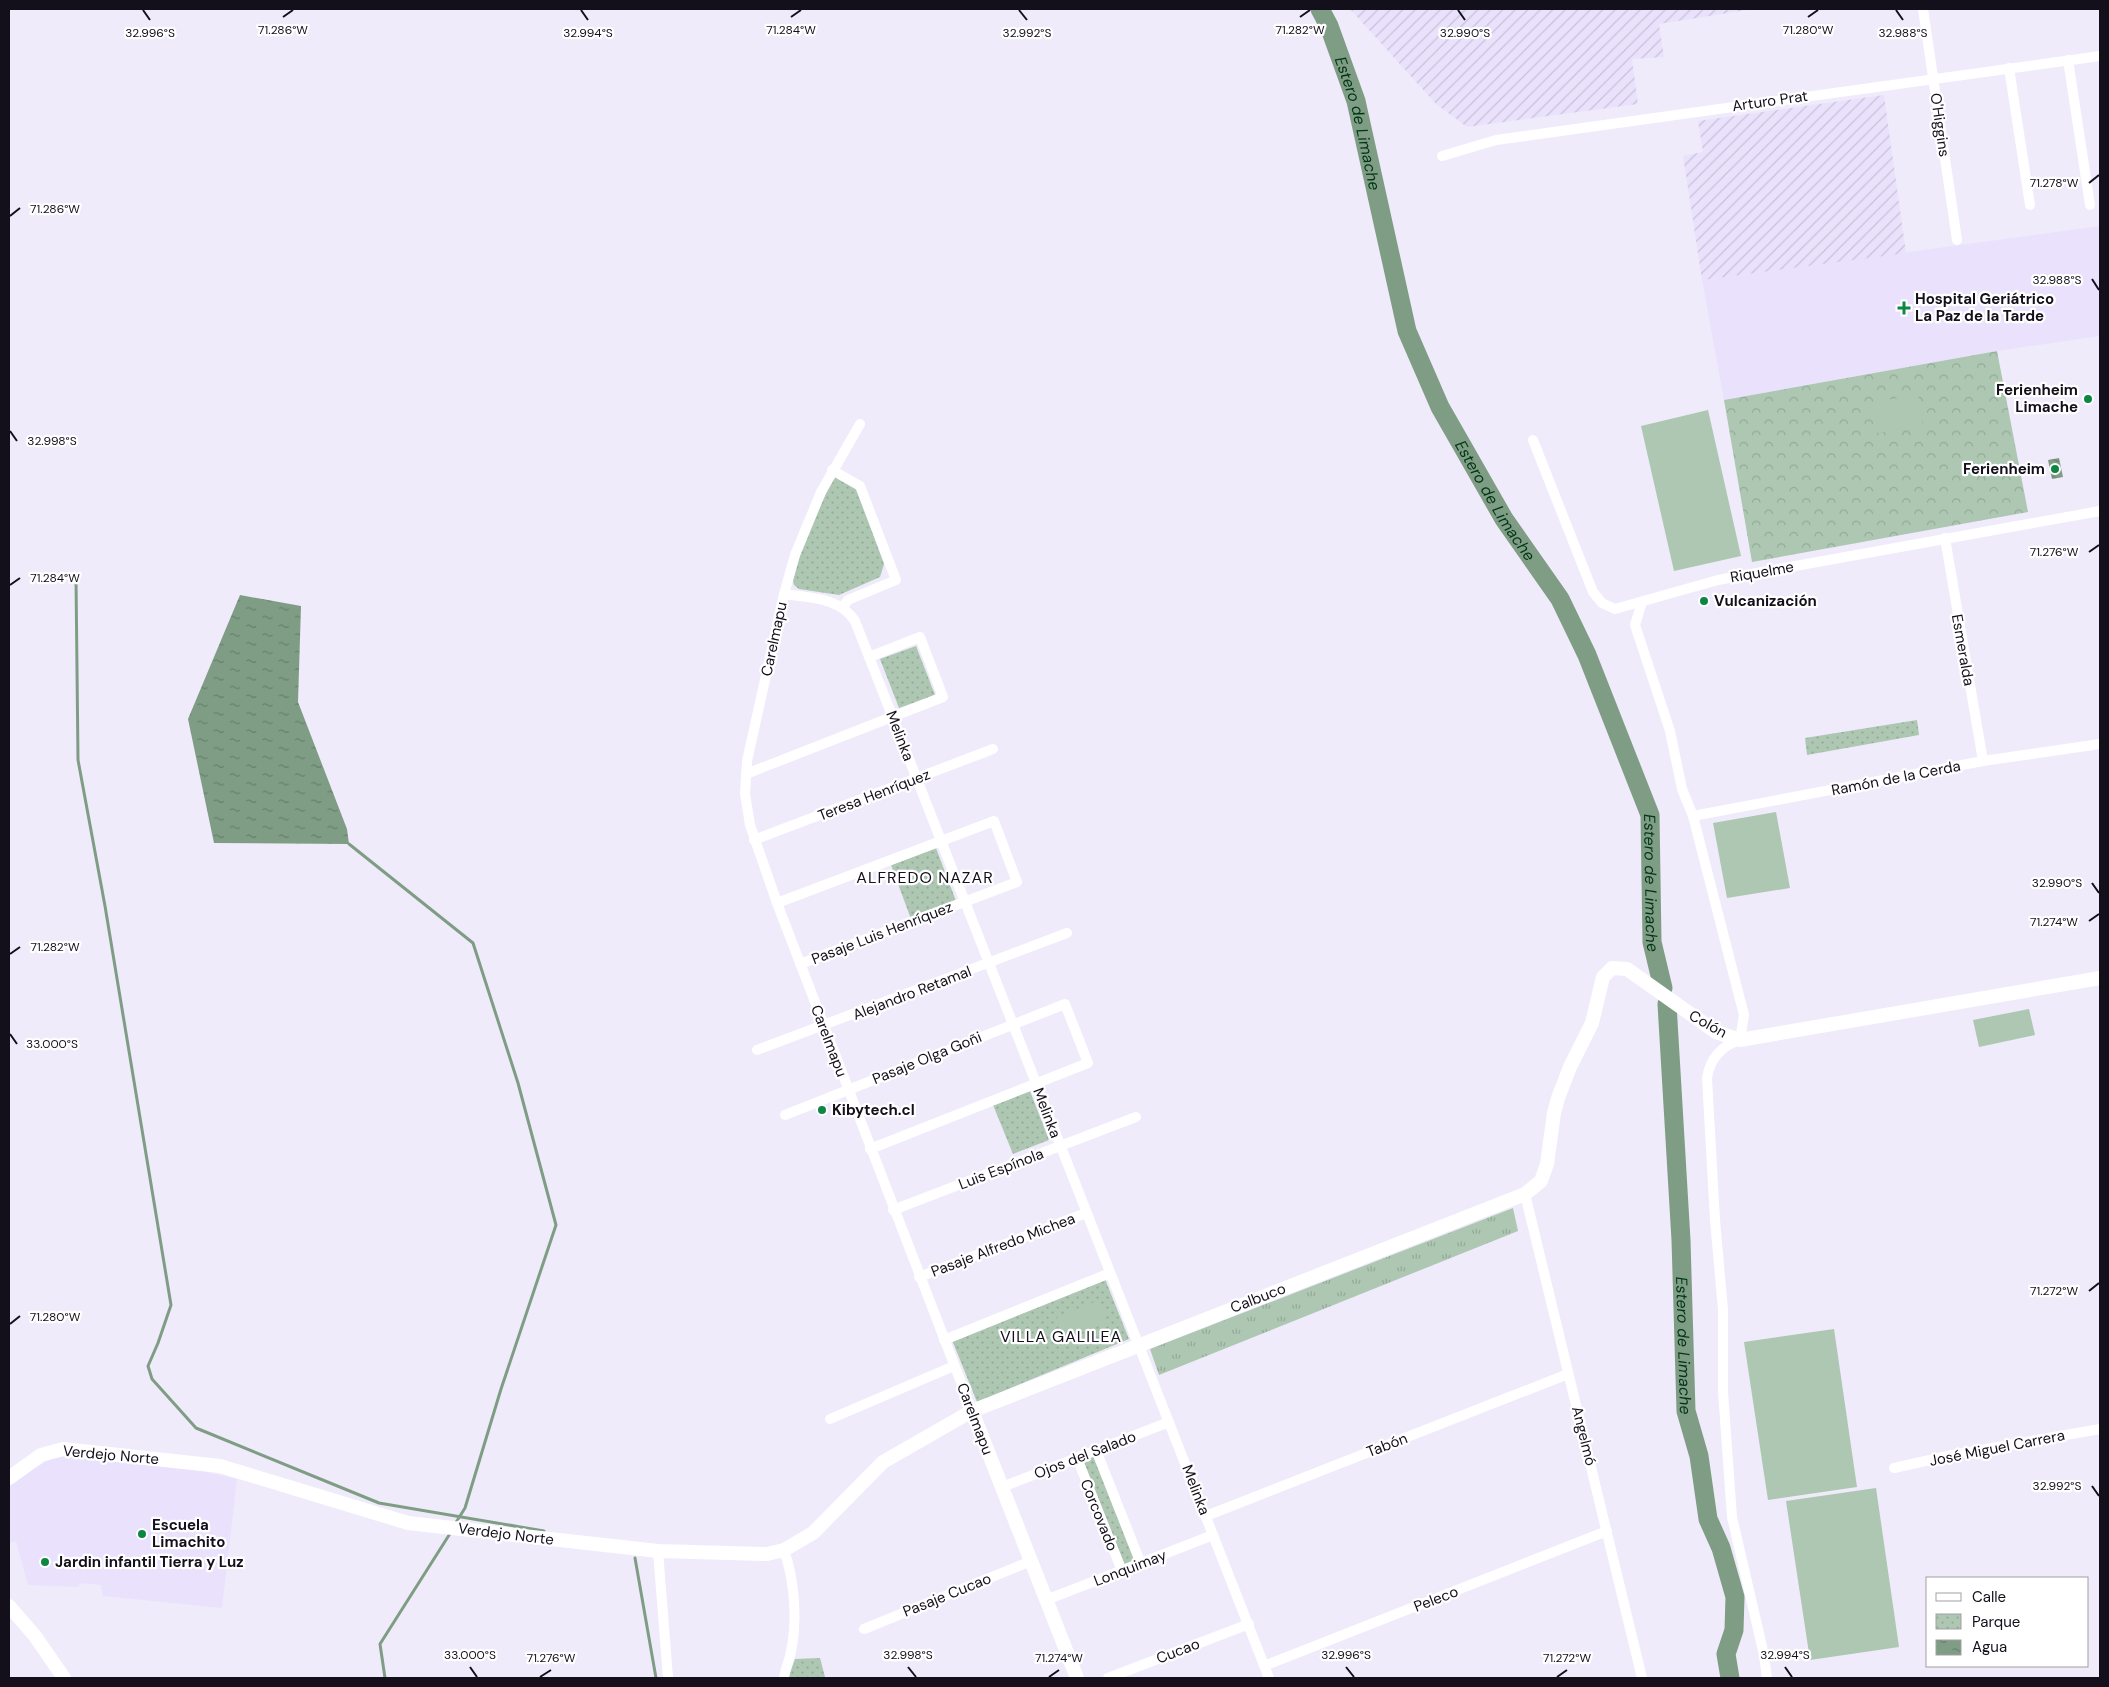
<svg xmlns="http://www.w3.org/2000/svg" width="2109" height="1687" font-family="'DM Sans',sans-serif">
	<defs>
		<pattern id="industrial-furrows" width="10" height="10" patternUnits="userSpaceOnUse" patternTransform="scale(1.25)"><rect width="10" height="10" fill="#eae2fc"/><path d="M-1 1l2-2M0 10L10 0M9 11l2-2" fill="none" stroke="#c8c1d7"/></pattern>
		<pattern id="grass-tufts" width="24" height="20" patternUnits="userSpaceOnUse" patternTransform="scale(1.25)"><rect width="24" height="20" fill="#adc7b2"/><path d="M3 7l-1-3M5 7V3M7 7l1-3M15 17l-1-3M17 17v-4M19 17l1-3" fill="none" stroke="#94aa98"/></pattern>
		<pattern id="forest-crowns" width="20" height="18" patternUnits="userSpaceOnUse" patternTransform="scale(1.25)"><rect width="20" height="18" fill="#adc7b2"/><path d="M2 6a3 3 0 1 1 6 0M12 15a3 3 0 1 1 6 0" fill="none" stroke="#94aa98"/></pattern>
		<pattern id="park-dots" width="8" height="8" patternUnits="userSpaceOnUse" patternTransform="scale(1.25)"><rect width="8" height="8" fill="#adc7b2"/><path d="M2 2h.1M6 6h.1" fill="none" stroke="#94aa98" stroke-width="1.8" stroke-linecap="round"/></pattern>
		<pattern id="water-ripples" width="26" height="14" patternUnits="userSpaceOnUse" patternTransform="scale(1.25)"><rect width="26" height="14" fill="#7f9d85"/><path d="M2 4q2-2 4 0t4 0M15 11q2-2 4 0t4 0" fill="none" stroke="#677e6c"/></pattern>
	</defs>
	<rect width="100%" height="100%" fill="#efebfa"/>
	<!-- built -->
	<g fill="#eae2fc">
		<path d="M2100,226V336L1997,351L1724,400L1702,280Z"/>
		<path d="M78,1455L179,1466L237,1479L222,1608L103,1596L101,1585L80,1583L77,1587L28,1585L16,1541L9,1543V1484L52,1458Z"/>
	</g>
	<!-- industrial -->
	<g fill="url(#industrial-furrows)">
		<path d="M1350,9H1753L1659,24L1664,57L1632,59L1638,104L1467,127L1436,104Z"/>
		<path d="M1884,95L1906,253L1702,280L1683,156L1703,152L1698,121Z"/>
	</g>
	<!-- grass -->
	<path fill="url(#grass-tufts)" d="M1513,1208L1518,1231L1159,1375L1150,1349Z"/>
	<!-- forest -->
	<path fill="url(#forest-crowns)" d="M1997,351L2028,512L1752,562L1724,400Z"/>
	<!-- park -->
	<g fill="url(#park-dots)">
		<path d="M834,476L856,487L884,564L880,577L839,595L799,589L794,585L793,580L804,541Z"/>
		<path d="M916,646L935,695L899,708L880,659Z"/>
		<path d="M1917,720L1919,735L1807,755L1805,738Z"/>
		<path d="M936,848L956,901L911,919L891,865Z"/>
		<path d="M1030,1091L1049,1140L1013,1154L993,1105Z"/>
		<path d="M1105,1279L1129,1339L977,1402L952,1340Z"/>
		<path d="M1095,1455L1136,1560L1122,1565L1081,1461Z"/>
		<path d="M820,1658L825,1677L788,1678L795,1659Z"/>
	</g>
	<!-- garden -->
	<g fill="#adc7b2">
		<path d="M1918,395L1923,426L1878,433L1873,402Z"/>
		<path d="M1708,410L1741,556L1674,571L1641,426Z"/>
		<path d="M1776,812L1790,888L1727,898L1713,823Z"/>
		<path d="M2029,1009L2035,1035L1979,1047L1973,1020Z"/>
		<path d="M1099,1300L1108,1322L1066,1339L1057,1317Z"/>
		<path d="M1834,1329L1857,1487L1768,1500L1744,1342Z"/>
		<path d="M1876,1488L1899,1647L1810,1660L1786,1501Z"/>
	</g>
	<!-- water -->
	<g fill="url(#water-ripples)">
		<path d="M2059,458L2063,477L2052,479L2048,460Z"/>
		<path d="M240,595L301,606L298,702L347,829L349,844L214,843L188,719Z"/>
	</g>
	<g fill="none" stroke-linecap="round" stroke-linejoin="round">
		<!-- stream -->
		<g stroke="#7f9d85" stroke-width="3">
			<path d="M76,579L78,760L105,906L171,1305L158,1343L148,1366L152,1379L196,1428L379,1503L544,1531"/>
			<path d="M349,844L473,943L518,1083L556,1225L501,1389L465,1508L455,1524"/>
			<path d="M635,1558L656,1678"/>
			<path d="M385,1678L380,1644L451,1532"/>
		</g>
		<!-- river -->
		<g stroke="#7f9d85" stroke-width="19">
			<path id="s1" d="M1320,9L1329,26L1356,101L1407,331L1440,407L1504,519L1560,599L1587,655L1650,815L1652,942L1663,988"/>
			<path id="s2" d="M1667,1004L1681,1240L1686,1411L1699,1456L1708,1519L1721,1548L1735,1597L1734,1630L1726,1654L1730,1678"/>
		</g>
		<!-- street -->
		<g stroke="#fff" stroke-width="10">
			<path d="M1923,9L1957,240"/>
			<path d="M2068,60L2090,205"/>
			<path d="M2009,68L2030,205"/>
			<path d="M1442,156L1496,140L2100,56"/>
			<path d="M860,424L821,492L795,555L784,594L747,761L745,794L750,825L777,903L972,1411"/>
			<path d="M1533,440L1593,592L1602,603L1615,609L1718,580L2100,511"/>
			<path d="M832,470L860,486L896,580L848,600L843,607"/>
			<path d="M1945,538L1983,761"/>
			<path d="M784,594C809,598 840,597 855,621L1269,1678"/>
			<path d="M1642,602L1635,625L1670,731L1682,789L1693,816L1744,1015L1740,1040C1721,1046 1710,1059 1707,1078L1715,1220L1723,1310V1392L1732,1517L1764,1655L1767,1678"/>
			<path d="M746,774L943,697L920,637L869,657"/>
			<path d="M1693,816L1983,761L2100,744"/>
			<path d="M754,840L993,749"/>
			<path d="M777,903L994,821L1017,882L800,964"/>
			<path d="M757,1050L1067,933"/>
			<path d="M785,1115L1065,1004L1088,1063L870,1149"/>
			<path d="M1525,1194L1642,1678"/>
			<path d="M893,1210L1136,1117"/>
			<path d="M919,1277L1086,1213"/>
			<path d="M944,1340L1110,1273"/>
			<path d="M830,1419L954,1366"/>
			<path d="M1096,1450L1141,1564"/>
			<path d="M1077,1458L1122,1571"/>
			<path d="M1894,1468L1952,1455L2100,1429"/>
			<path d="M1002,1487L1169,1422"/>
			<path d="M1206,1516L1568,1374"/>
			<path d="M658,1551L668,1678"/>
			<path d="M1046,1600L1213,1535"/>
			<path d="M864,1629L1031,1561"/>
			<path d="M1264,1666L1607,1531"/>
			<path d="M784,1678C785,1670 788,1663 790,1656C798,1623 795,1582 784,1550"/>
			<path d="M1108,1678L1249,1624"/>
		</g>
		<!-- secondary -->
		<g stroke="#fff" stroke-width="14">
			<path d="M972,1411L1077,1678"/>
			<path d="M9,1478L41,1455L63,1449L220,1466L408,1523L658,1551L767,1554L784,1550L813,1533L883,1462L972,1411L1525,1194L1541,1181L1547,1164L1554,1113L1558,1098L1570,1067L1592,1023L1603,977L1612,968L1627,969L1716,1032L1740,1040L2100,978"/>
			<path d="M9,1606L35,1636L64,1678"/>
		</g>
	</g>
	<!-- ticks -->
	<path fill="none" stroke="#130f1b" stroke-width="2" d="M143,10L150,20M581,10L588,20M1019,10L1027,20M1458,10L1465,20M1896,10L1903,20M283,17L293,10M791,17L801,10M1300,17L1310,10M1808,17L1818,10M2089,183L2099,175M10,216L20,208M2092,279L2099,290M10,431L17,441M2089,552L2099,545M10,585L20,578M2092,883L2099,893M2089,921L2099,914M10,954L20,947M10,1034L17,1044M2089,1291L2099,1283M10,1324L20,1316M2092,1486L2099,1496M470,1667L477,1677M908,1667L916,1677M1346,1667L1354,1677M1785,1667L1792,1677M540,1677L551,1670M1049,1677L1059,1670M1557,1677L1567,1670"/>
	<!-- markers -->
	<g fill="#0c8640" stroke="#fff" stroke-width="2">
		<path d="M1901.5 300.5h5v5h5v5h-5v5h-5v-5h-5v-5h5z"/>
		<circle cx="2088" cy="399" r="5"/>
		<circle cx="2055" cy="469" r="5"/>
		<circle cx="1704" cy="601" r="5"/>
		<circle cx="822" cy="1110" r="5"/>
		<circle cx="142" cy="1534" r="5"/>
		<circle cx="45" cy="1562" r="5"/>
	</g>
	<g text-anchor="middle" stroke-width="4.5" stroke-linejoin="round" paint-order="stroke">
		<!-- street labels -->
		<g font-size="15" fill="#130f1b" stroke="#fff">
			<text transform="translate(1770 101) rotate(-8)" y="5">Arturo Prat</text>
			<text transform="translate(1940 125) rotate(82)" y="5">O'Higgins</text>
			<text transform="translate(1762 572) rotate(-10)" y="5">Riquelme</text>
			<text transform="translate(774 639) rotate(-78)" y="5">Carelmapu</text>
			<text transform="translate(1963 650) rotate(80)" y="5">Esmeralda</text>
			<text transform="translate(900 736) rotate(69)" y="5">Melinka</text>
			<text transform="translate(1896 778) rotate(-11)" y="5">Ramón de la Cerda</text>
			<text transform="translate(874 795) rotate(-21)" y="5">Teresa Henríquez</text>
			<text transform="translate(882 933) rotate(-21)" y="5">Pasaje Luis Henríquez</text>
			<text transform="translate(912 993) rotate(-21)" y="5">Alejandro Retamal</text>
			<text transform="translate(1708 1024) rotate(29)" y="5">Colón</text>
			<text transform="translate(829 1041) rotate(69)" y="5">Carelmapu</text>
			<text transform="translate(927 1058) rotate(-22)" y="5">Pasaje Olga Goñi</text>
			<text transform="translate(1047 1113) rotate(69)" y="5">Melinka</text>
			<text transform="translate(1001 1169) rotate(-21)" y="5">Luis Espínola</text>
			<text transform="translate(1003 1245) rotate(-21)" y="5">Pasaje Alfredo Michea</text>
			<text transform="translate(1258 1298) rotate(-21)" y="5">Calbuco</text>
			<text transform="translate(975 1419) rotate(69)" y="5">Carelmapu</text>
			<text transform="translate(1584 1436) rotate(76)" y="5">Angelmó</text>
			<text transform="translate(1387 1445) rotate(-21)" y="5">Tabón</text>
			<text transform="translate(1997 1448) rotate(-11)" y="5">José Miguel Carrera</text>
			<text transform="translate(111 1455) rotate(5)" y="5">Verdejo Norte</text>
			<text transform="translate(1085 1455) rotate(-21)" y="5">Ojos del Salado</text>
			<text transform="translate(1196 1490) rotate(69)" y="5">Melinka</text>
			<text transform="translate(1099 1515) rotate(68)" y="5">Corcovado</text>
			<text transform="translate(506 1534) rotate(7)" y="5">Verdejo Norte</text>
			<text transform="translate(1130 1568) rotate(-21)" y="5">Lonquimay</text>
			<text transform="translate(947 1595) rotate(-22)" y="5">Pasaje Cucao</text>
			<text transform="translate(1436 1599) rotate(-21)" y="5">Peleco</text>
			<text transform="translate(1178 1651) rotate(-21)" y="5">Cucao</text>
		</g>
		<!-- poi labels -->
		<g font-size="15" font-weight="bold" fill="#130f1b" stroke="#fff" text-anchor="start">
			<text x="1915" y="304">Hospital Geriátrico<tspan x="1915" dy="17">La Paz de la Tarde</tspan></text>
			<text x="2078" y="395" text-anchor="end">Ferienheim<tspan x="2078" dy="17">Limache</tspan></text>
			<text x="2045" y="474" text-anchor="end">Ferienheim</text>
			<text x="1714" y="606">Vulcanización</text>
			<text x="832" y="1115">Kibytech.cl</text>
			<text x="152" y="1530">Escuela<tspan x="152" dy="17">Limachito</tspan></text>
			<text x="55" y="1567">Jardin infantil Tierra y Luz</text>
		</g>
		<!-- water labels -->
		<g font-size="16" font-style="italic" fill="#003515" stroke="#fff">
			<text dy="6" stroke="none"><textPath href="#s1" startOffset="121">Estero de Limache</textPath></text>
			<text dy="6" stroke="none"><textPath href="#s1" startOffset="526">Estero de Limache</textPath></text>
			<text dy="6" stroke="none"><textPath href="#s1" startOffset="946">Estero de Limache</textPath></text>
			<text dy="6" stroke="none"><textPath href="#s2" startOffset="342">Estero de Limache</textPath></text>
		</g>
		<!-- neighbourhood labels -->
		<g font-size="16" letter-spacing="1" fill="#130f1b" stroke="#fff">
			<text x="925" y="883">ALFREDO NAZAR</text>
			<text x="1061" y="1342">VILLA GALILEA</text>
		</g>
	</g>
	<g font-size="12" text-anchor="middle" fill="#130f1b" stroke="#fff" stroke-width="4.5" stroke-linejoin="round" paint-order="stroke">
		<text x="283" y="34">71.286°W</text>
		<text x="791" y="34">71.284°W</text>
		<text x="1300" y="34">71.282°W</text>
		<text x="1808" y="34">71.280°W</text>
		<text x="150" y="37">32.996°S</text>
		<text x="588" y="37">32.994°S</text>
		<text x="1027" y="37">32.992°S</text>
		<text x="1465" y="37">32.990°S</text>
		<text x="1903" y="37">32.988°S</text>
		<text x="2054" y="187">71.278°W</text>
		<text x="55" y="213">71.286°W</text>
		<text x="2057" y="284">32.988°S</text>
		<text x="52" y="445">32.998°S</text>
		<text x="2054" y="556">71.276°W</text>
		<text x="55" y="582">71.284°W</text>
		<text x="2057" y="887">32.990°S</text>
		<text x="2054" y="926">71.274°W</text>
		<text x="55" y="951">71.282°W</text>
		<text x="52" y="1048">33.000°S</text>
		<text x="2054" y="1295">71.272°W</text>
		<text x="55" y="1321">71.280°W</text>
		<text x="2057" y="1490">32.992°S</text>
		<text x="470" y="1659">33.000°S</text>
		<text x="908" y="1659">32.998°S</text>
		<text x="1346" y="1659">32.996°S</text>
		<text x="1785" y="1659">32.994°S</text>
		<text x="551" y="1662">71.276°W</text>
		<text x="1059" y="1662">71.274°W</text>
		<text x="1567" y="1662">71.272°W</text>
	</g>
	<!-- border -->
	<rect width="2109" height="1687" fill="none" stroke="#130f1b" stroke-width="20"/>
	<!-- legend -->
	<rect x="1926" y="1577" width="162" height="90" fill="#ffffff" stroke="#a19fa4"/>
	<rect x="1936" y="1593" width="25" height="8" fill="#ffffff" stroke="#a19fa4"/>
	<text x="1972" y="1602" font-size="15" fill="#130f1b">Calle</text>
	<rect x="1936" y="1614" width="25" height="15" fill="url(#park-dots)" stroke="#a19fa4"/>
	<text x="1972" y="1627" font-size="15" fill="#130f1b">Parque</text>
	<rect x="1936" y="1640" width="25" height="15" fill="url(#water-ripples)" stroke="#a19fa4"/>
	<text x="1972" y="1652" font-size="15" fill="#130f1b">Agua</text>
</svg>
